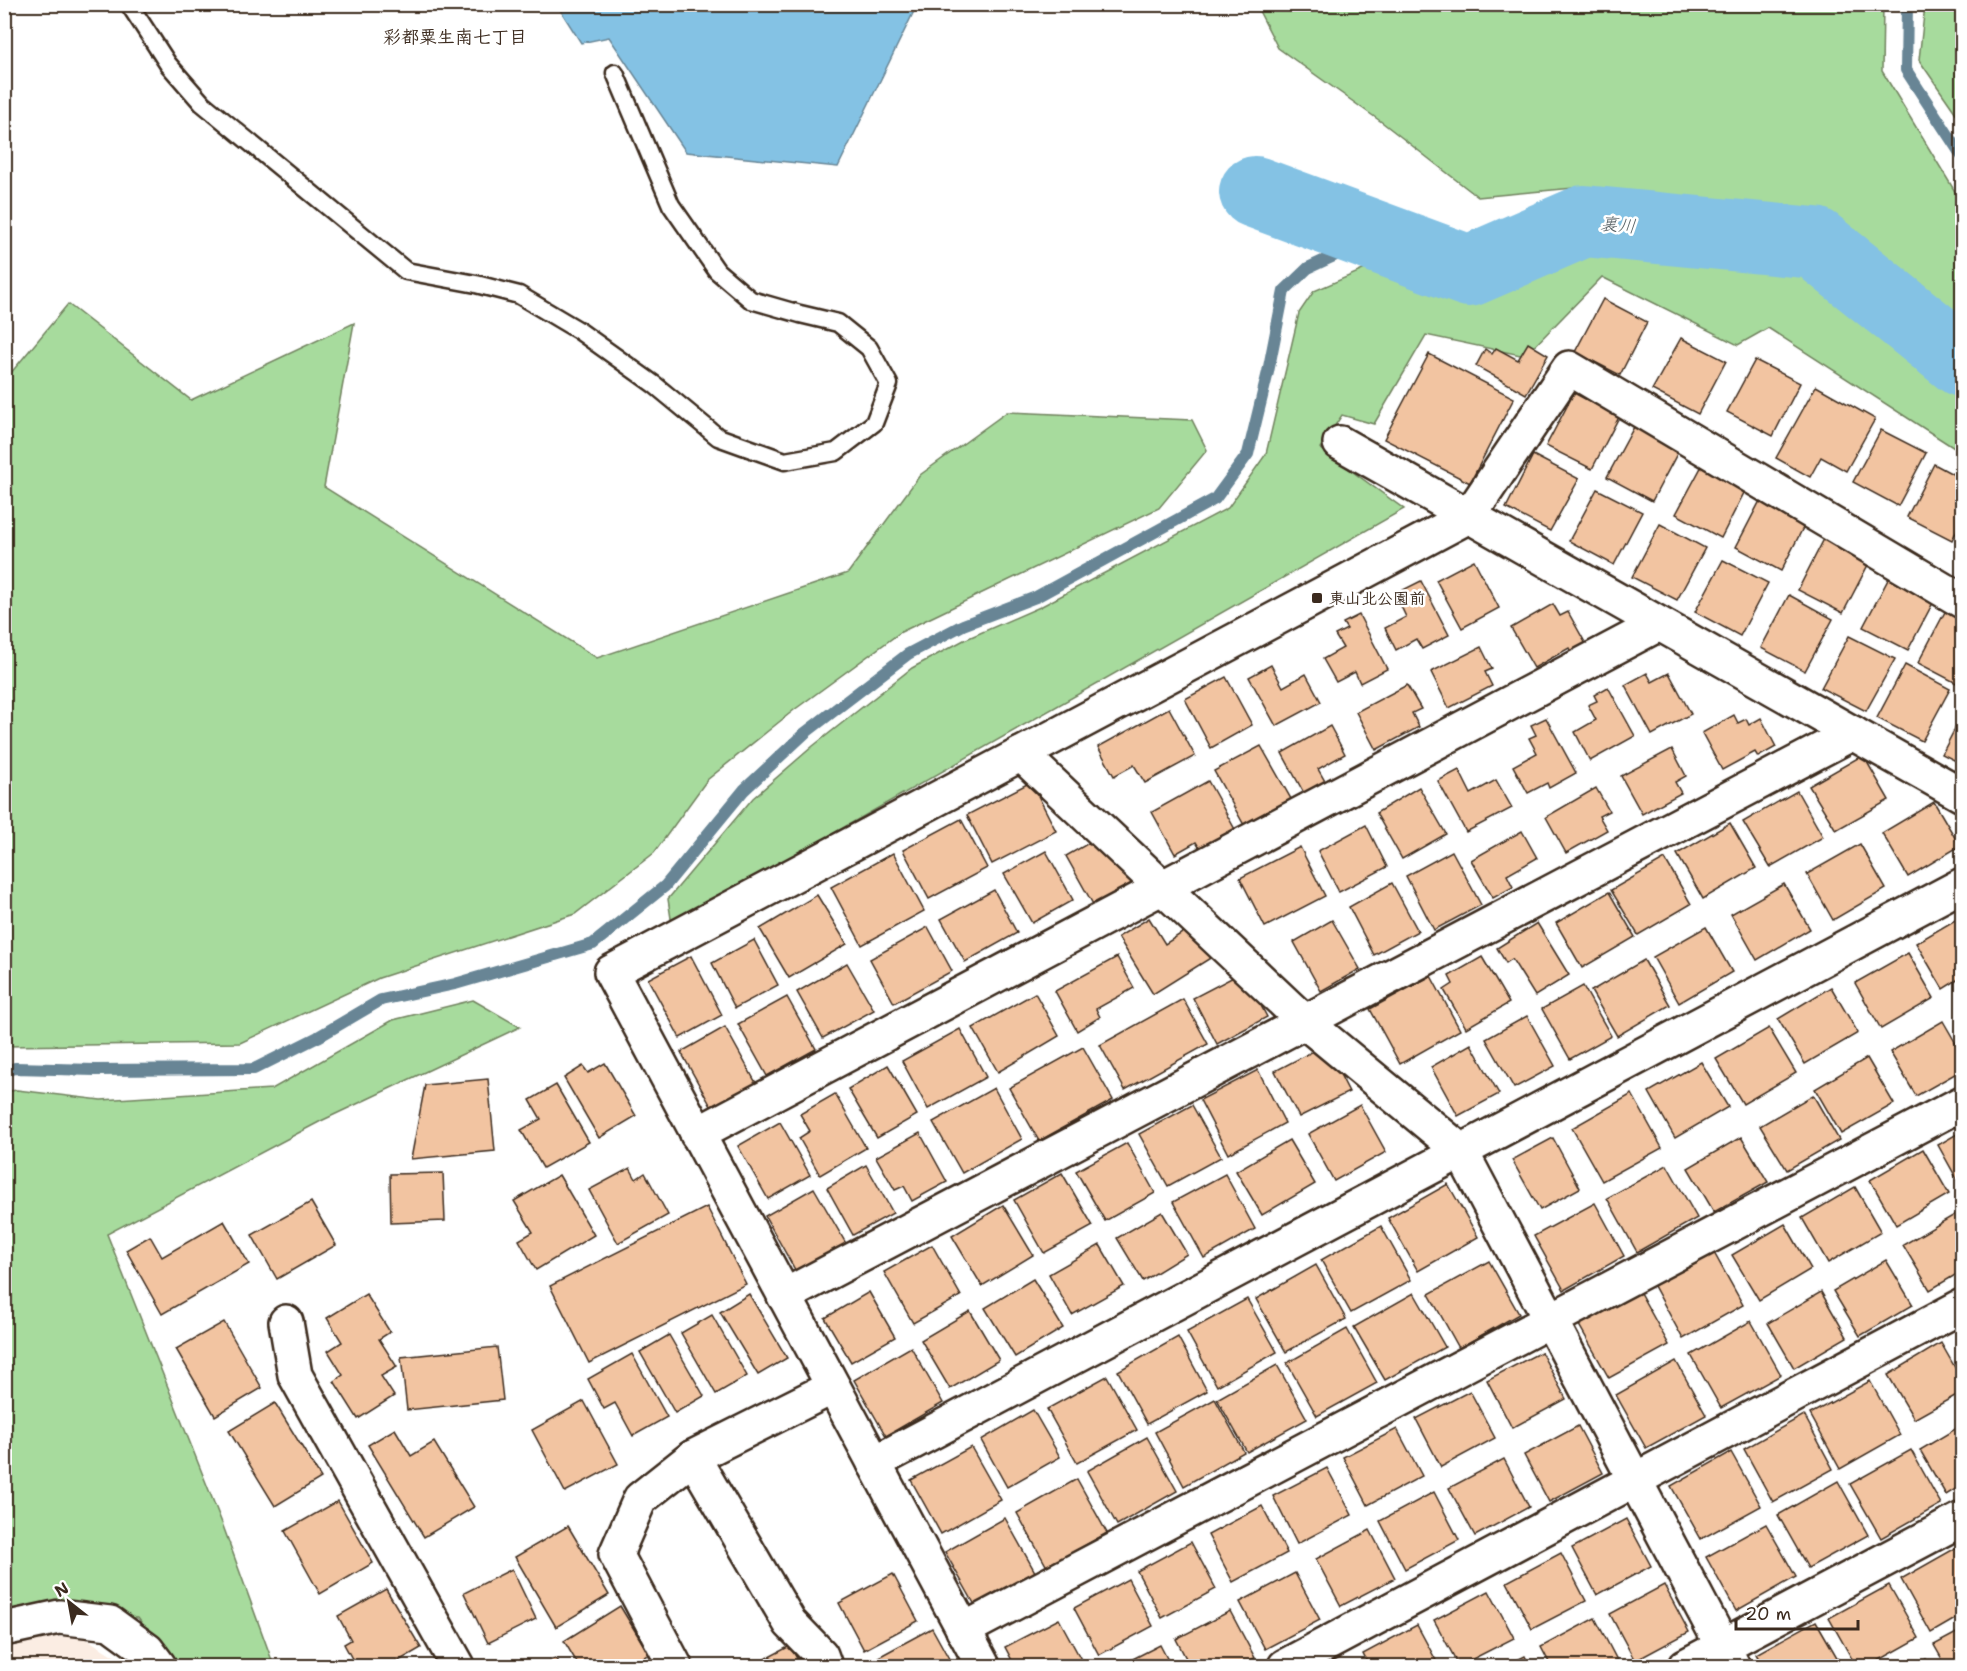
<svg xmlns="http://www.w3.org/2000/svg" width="1967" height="1671" font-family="'Shantell Sans','Klee One',sans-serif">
	<rect width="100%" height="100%" fill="#fff"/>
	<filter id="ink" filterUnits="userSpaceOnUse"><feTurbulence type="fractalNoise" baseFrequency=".0167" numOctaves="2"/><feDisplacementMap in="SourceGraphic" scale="12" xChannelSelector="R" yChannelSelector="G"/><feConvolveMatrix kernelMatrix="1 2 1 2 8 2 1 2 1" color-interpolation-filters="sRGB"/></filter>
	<g filter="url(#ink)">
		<!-- built -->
		<path fill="#fbede3" d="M82,1636L130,1666H5L4,1651L34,1638Z"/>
		<!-- green -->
		<g fill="#a7db9d" stroke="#71825e" stroke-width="1.5">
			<path d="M1256,5H1883L1882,71L1962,203V331L1824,218L1707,206L1574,188L1478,197L1383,123L1278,48Z"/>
			<path d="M1925,5H1962V122L1919,60Z"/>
			<path d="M1590,244L1811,258L1962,380V453L1768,328L1738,345L1602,277L1525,356L1426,335L1374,424L1342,415L1320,448L1404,509L672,925L668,899L753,798L813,746L912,668L964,640L1040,607L1228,508L1266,454L1299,313L1314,291L1386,260L1469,292Z"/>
			<path d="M68,304L191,400L354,323L324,487L597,658L848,573L920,475L1007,412L1192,420L1207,450L1159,508L901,632L794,710L707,780L654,853L575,914L379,978L240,1043L5,1046V380Z"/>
			<path d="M473,1000L520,1027L321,1121L107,1234L222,1523L274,1666H174L138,1618L5,1612L4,1092L17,1090L101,1100L272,1089L393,1020Z"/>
		</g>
		<!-- water -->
		<path fill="#84c2e4" stroke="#678595" stroke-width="1.5" d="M557,5H917L838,167L686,152L609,37L581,43Z"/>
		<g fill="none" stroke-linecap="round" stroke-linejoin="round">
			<!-- stream -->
			<g stroke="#678595" stroke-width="12">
				<path d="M1907,4L1906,70L1962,156"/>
				<path d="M4,1071L15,1068L95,1070L254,1069L318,1037L381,1000L455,984L593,944L665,886L744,790L805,733L908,654L963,625L1036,597L1215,499L1248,454L1268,372L1284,291L1308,268L1338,254L1384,240"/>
			</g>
			<!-- river -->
			<path stroke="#84c2e4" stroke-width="72" d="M1255,192L1469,271L1584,221L1815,243L1962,361"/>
		</g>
		<!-- building -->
		<g fill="#f2c4a1" stroke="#3b2a1e" stroke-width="1.5">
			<path d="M1603,299L1647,322L1620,375L1575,352Z"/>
			<path d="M1681,338L1726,361L1698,414L1652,390Z"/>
			<path d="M1528,343L1548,355L1526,394L1476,366L1485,349L1492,354L1496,348L1518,360Z"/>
			<path d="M1429,354L1514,398L1470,483L1384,439Z"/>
			<path d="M1755,360L1800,383L1773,436L1727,412Z"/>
			<path d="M1816,386L1875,419L1846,471L1821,457L1810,477L1776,458Z"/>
			<path d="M1574,393L1619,417L1592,469L1546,446Z"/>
			<path d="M1635,425L1680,448L1652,501L1607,477Z"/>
			<path d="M1881,430L1926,453L1898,506L1853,482Z"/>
			<path d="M1533,455L1579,479L1550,531L1506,508Z"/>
			<path d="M1704,462L1748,485L1721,538L1676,514Z"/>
			<path d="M1934,464L1962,479V520L1952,540L1907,517Z"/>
			<path d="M1597,489L1642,512L1614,565L1569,541Z"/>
			<path d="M1763,495L1808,518L1781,571L1736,547Z"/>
			<path d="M1660,524L1705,548L1677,600L1632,577Z"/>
			<path d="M1825,537L1870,561L1843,613L1798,590Z"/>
			<path d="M1474,560L1499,608L1462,628L1436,580Z"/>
			<path d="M1723,560L1768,583L1740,636L1695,612Z"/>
			<path d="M1891,574L1936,597L1908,650L1863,627Z"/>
			<path d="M1421,581L1449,635L1422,649L1416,639L1396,650L1385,628L1406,617L1399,602L1407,598L1403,590Z"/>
			<path d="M1789,595L1833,619L1805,671L1761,648Z"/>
			<path d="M1553,604L1560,616L1568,612L1587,646L1572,654L1569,648L1534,668L1511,628Z"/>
			<path d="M1946,610L1962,619V686L1918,663Z"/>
			<path d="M1359,615L1387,669L1360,683L1355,672L1336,682L1323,659L1343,648L1335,635L1347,629L1343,623Z"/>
			<path d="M1849,636L1895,659L1866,711L1821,688Z"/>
			<path d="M1481,647L1492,669L1485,672L1492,686L1449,708L1431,672Z"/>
			<path d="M1271,665L1283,687L1306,674L1321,702L1276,726L1249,677Z"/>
			<path d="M1905,665L1950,689L1922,741L1877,718Z"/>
			<path d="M1647,673L1652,682L1669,673L1691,714L1652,735L1625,685Z"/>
			<path d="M1226,677L1252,725L1211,748L1185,699Z"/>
			<path d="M1407,685L1421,709L1412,713L1419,727L1376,750L1356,712Z"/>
			<path d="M1608,687L1635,736L1590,761L1575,732L1596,720L1588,705L1597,701L1594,695Z"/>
			<path d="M1169,708L1195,756L1145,783L1134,765L1114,776L1098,747Z"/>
			<path d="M1734,715L1738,723L1746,719L1749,725L1761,718L1776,747L1758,757L1755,752L1722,770L1702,733Z"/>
			<path d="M1962,715V764L1942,754Z"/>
			<path d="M1546,718L1576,773L1549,788L1547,783L1528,793L1513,766L1537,753L1529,738L1536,735L1531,725Z"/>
			<path d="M1330,726L1345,754L1318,769L1326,783L1305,795L1282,753Z"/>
			<path d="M1261,746L1291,799L1244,825L1214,771Z"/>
			<path d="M1672,749L1686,776L1675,782L1681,793L1642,814L1621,776Z"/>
			<path d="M1863,755L1889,800L1836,830L1809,786Z"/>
			<path d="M1459,770L1471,794L1496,780L1512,808L1466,832L1438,781Z"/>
			<path d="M1208,781L1237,833L1202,852L1196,842L1175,854L1152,812Z"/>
			<path d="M1031,782L1056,831L992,864L967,815Z"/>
			<path d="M1419,787L1446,834L1402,859L1376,813Z"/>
			<path d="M1596,788L1609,811L1599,816L1607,830L1566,853L1546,817Z"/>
			<path d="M1797,791L1823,837L1770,867L1743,822Z"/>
			<path d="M1934,802L1960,846L1908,877L1882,833Z"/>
			<path d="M961,819L987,868L929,899L903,850Z"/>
			<path d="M1730,823L1756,868L1703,899L1677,854Z"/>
			<path d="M1366,825L1387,867L1339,892L1318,851Z"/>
			<path d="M1522,831L1537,858L1507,875L1513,887L1493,898L1471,860Z"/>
			<path d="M1094,840L1111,847L1132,884L1094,906L1066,856Z"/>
			<path d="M1860,844L1886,889L1833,920L1807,874Z"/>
			<path d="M1300,847L1325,896L1265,927L1240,878Z"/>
			<path d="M1046,851L1073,900L1032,923L1004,874Z"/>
			<path d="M1452,851L1481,905L1434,930L1406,876Z"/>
			<path d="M893,853L924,911L862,945L831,887Z"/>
			<path d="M1665,859L1691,904L1638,935L1611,890Z"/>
			<path d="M1392,883L1418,931L1374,955L1349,907Z"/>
			<path d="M1784,884L1810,929L1757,960L1731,914Z"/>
			<path d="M994,890L1017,933L965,962L941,919Z"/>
			<path d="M1609,892L1635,937L1582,968L1556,923Z"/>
			<path d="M817,895L847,944L789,978L760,929Z"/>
			<path d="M1962,916V977L1943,989L1916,943Z"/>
			<path d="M1149,918L1165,944L1193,926L1212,957L1153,994L1118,937Z"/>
			<path d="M1332,920L1360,969L1321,991L1294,942Z"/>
			<path d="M1537,923L1569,975L1535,996L1512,959L1506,963L1497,948Z"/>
			<path d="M928,927L952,971L894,1003L870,959Z"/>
			<path d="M1706,927L1732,972L1679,1003L1653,957Z"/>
			<path d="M754,940L778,985L735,1008L712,963Z"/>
			<path d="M1908,953L1934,998L1881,1029L1855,983Z"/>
			<path d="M691,956L722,1015L680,1038L648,979Z"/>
			<path d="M1117,957L1134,988L1096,1009L1100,1017L1077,1031L1055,991Z"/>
			<path d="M1482,957L1509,1003L1466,1028L1444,990L1453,984L1449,976Z"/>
			<path d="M1644,960L1670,1005L1617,1036L1591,991Z"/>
			<path d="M847,963L874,1010L823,1038L797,992Z"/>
			<path d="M1243,972L1267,1017L1217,1044L1193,998Z"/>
			<path d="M1431,976L1460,1030L1400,1064L1370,1009Z"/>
			<path d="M1583,986L1611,1036L1570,1059L1542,1009Z"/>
			<path d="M1831,987L1858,1033L1805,1064L1778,1019Z"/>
			<path d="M1035,993L1059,1036L998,1072L973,1028Z"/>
			<path d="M787,997L816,1049L767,1076L738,1024Z"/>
			<path d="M1183,999L1208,1044L1125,1090L1100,1045Z"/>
			<path d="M1527,1016L1555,1066L1514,1088L1486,1039Z"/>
			<path d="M1943,1021L1962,1054V1070L1916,1096L1890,1052Z"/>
			<path d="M725,1027L756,1083L712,1108L681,1052Z"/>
			<path d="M1769,1028L1796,1073L1743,1104L1716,1059Z"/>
			<path d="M960,1029L986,1077L928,1109L902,1061Z"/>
			<path d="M1471,1044L1499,1094L1458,1116L1431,1067Z"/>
			<path d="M1325,1045L1349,1092L1299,1117L1275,1071Z"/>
			<path d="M1083,1047L1113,1100L1039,1141L1009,1088Z"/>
			<path d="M1867,1058L1894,1104L1841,1134L1815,1089Z"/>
			<path d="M1701,1062L1728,1107L1675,1138L1649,1092Z"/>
			<path d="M605,1063L636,1116L599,1138L564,1078L583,1066L588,1073Z"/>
			<path d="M888,1065L917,1115L877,1138L848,1089Z"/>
			<path d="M1258,1070L1285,1123L1228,1154L1200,1100Z"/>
			<path d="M488,1079L495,1151L411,1159L425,1085Z"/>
			<path d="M556,1085L589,1142L543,1168L521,1130L541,1119L530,1100Z"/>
			<path d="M994,1088L1022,1139L962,1173L933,1122Z"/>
			<path d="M835,1094L866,1148L820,1175L799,1138L810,1131L800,1114Z"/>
			<path d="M1632,1094L1662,1148L1602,1181L1572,1128Z"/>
			<path d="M1813,1095L1839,1140L1787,1170L1760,1126Z"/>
			<path d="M1192,1105L1221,1157L1168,1186L1139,1134Z"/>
			<path d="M1360,1105L1386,1152L1334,1181L1308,1134Z"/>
			<path d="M780,1122L810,1175L768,1199L738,1146Z"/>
			<path d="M1962,1131V1188L1938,1145Z"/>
			<path d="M920,1133L947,1182L912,1201L904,1186L895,1190L876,1157Z"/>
			<path d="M1741,1137L1768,1182L1714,1212L1688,1168Z"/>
			<path d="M1553,1138L1580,1188L1540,1210L1512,1160Z"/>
			<path d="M1289,1140L1315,1184L1262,1215L1236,1171Z"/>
			<path d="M1127,1143L1155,1193L1105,1221L1076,1171Z"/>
			<path d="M1923,1149L1949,1194L1896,1225L1870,1180Z"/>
			<path d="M866,1165L893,1213L853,1235L827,1188Z"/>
			<path d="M1667,1165L1697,1218L1637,1252L1607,1198Z"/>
			<path d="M630,1168L636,1179L645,1173L668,1215L618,1243L589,1190Z"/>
			<path d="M443,1173L445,1221L391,1223L390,1174Z"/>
			<path d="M1062,1173L1093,1226L1044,1253L1014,1200Z"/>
			<path d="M1225,1174L1255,1229L1204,1258L1173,1202Z"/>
			<path d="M559,1175L594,1235L536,1270L519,1240L533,1232L514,1201Z"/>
			<path d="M1448,1184L1478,1237L1418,1271L1388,1218Z"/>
			<path d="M1855,1187L1881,1232L1828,1263L1802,1218Z"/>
			<path d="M814,1188L848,1247L798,1275L765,1216Z"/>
			<path d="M311,1202L336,1245L277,1279L252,1235Z"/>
			<path d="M1595,1203L1624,1256L1564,1290L1534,1236Z"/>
			<path d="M1003,1205L1033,1255L982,1286L952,1236Z"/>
			<path d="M707,1207L746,1284L589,1363L550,1286Z"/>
			<path d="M1162,1212L1187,1254L1143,1281L1117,1238Z"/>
			<path d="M1956,1214L1962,1226V1271L1930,1290L1903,1245Z"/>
			<path d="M224,1221L249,1264L162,1314L126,1250L150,1236L162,1257Z"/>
			<path d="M1785,1224L1811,1269L1759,1300L1732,1255Z"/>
			<path d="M1381,1226L1411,1280L1351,1313L1321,1260Z"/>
			<path d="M932,1245L961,1296L913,1323L884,1272Z"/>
			<path d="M1100,1245L1124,1286L1072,1315L1049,1274Z"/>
			<path d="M1713,1251L1743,1305L1683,1339L1653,1284Z"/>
			<path d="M1886,1260L1913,1305L1860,1336L1833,1291Z"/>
			<path d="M1489,1261L1519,1314L1459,1348L1429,1294Z"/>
			<path d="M1316,1265L1346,1319L1286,1352L1256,1299Z"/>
			<path d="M1033,1279L1063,1328L1015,1357L985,1308Z"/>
			<path d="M1639,1291L1669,1345L1609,1378L1579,1325Z"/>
			<path d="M869,1292L895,1337L851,1362L825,1318Z"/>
			<path d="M1821,1292L1847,1337L1794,1368L1768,1323Z"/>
			<path d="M1414,1293L1445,1347L1385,1380L1354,1327Z"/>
			<path d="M366,1294L390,1332L379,1339L397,1367L381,1376L394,1396L358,1419L334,1381L343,1375L328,1351L342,1342L327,1318Z"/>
			<path d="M749,1294L787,1358L758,1375L720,1312Z"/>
			<path d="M1247,1299L1277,1352L1217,1386L1187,1332Z"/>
			<path d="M970,1311L999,1360L950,1389L921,1340Z"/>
			<path d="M712,1315L747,1376L716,1394L681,1333Z"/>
			<path d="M1751,1321L1781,1375L1721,1408L1691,1355Z"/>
			<path d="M224,1322L262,1388L215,1416L176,1349Z"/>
			<path d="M1347,1329L1377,1383L1317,1416L1287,1363Z"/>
			<path d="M669,1335L704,1396L675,1413L640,1352Z"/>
			<path d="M1178,1337L1207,1391L1147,1424L1118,1371Z"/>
			<path d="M1941,1343L1962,1380V1392L1914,1419L1888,1375Z"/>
			<path d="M497,1347L503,1400L407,1410L401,1357Z"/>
			<path d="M911,1347L943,1403L886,1436L854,1380Z"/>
			<path d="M1541,1352L1566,1399L1512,1428L1487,1380Z"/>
			<path d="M632,1354L667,1417L633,1436L615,1403L604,1409L588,1379Z"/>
			<path d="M1676,1361L1706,1415L1646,1448L1616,1395Z"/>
			<path d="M1277,1365L1307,1419L1247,1452L1217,1399Z"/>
			<path d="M1107,1376L1137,1430L1077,1463L1047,1409Z"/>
			<path d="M1870,1381L1900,1435L1840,1469L1810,1414Z"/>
			<path d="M1470,1391L1495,1438L1441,1467L1416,1419Z"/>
			<path d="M1215,1399L1244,1452L1184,1486L1155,1432Z"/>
			<path d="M584,1401L618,1464L565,1492L532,1430Z"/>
			<path d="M275,1403L321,1478L275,1506L229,1431Z"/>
			<path d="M1033,1410L1060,1457L1007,1487L981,1440Z"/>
			<path d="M1804,1415L1833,1469L1773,1502L1744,1449Z"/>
			<path d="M1962,1425V1485L1946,1495L1920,1450Z"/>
			<path d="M1578,1426L1603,1473L1549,1502L1524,1455Z"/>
			<path d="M395,1429L411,1456L434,1442L474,1507L424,1537L368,1445Z"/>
			<path d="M1397,1429L1422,1476L1368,1505L1343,1457Z"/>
			<path d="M1147,1437L1177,1491L1117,1525L1087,1471Z"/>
			<path d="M971,1447L1001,1500L941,1534L911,1480Z"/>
			<path d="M1911,1450L1941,1504L1881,1538L1850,1484Z"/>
			<path d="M1731,1452L1761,1506L1701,1539L1671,1486Z"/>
			<path d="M1504,1459L1529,1507L1475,1536L1449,1488Z"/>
			<path d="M1327,1468L1352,1515L1297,1544L1273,1496Z"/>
			<path d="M1077,1479L1107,1533L1047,1567L1017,1513Z"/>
			<path d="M1838,1481L1868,1535L1808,1568L1778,1515Z"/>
			<path d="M1434,1492L1459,1540L1405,1569L1380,1521Z"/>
			<path d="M338,1501L373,1563L320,1594L285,1531Z"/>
			<path d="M1262,1506L1287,1553L1233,1582L1208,1535Z"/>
			<path d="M1005,1518L1035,1572L975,1605L945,1552Z"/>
			<path d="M1626,1519L1651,1566L1597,1595L1572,1548Z"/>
			<path d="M1766,1524L1796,1577L1736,1611L1706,1557Z"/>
			<path d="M568,1526L609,1595L556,1627L515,1557Z"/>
			<path d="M1370,1530L1395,1578L1341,1606L1316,1559Z"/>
			<path d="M1191,1542L1216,1589L1162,1618L1137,1571Z"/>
			<path d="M1961,1545L1962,1615L1931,1633L1901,1579Z"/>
			<path d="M1561,1553L1586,1601L1532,1629L1507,1582Z"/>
			<path d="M512,1569L536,1619L488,1643L464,1593Z"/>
			<path d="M1295,1573L1320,1620L1265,1649L1240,1602Z"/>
			<path d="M893,1574L918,1621L864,1650L839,1603Z"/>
			<path d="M1128,1579L1153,1626L1099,1655L1074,1608Z"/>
			<path d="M1664,1585L1689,1632L1635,1661L1610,1614Z"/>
			<path d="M1889,1585L1919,1638L1869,1666H1856L1829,1618Z"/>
			<path d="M386,1589L421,1648L390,1666H356L344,1644L351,1640L338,1616Z"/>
			<path d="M1489,1591L1514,1638L1459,1666L1434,1620Z"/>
			<path d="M620,1606L649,1654L630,1666H579L564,1641Z"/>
			<path d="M1230,1611L1255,1658L1238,1666H1190L1176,1639Z"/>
			<path d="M1595,1618L1620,1666H1551L1541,1647Z"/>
			<path d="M1059,1619L1084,1665L1015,1666L1005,1647Z"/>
			<path d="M1816,1621L1842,1666H1763L1756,1654Z"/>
			<path d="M1417,1625L1439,1666H1369L1363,1654Z"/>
			<path d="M932,1628L953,1666H862Z"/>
			<path d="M1962,1630V1666H1946L1934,1645Z"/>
			<path d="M1160,1645L1171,1666H1119Z"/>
			<path d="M790,1646L801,1666H752Z"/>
			<path d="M1525,1656L1530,1666H1505Z"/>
			<path d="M555,1658L561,1666H541Z"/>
			<path d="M1926,1659L1931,1666H1913Z"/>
		</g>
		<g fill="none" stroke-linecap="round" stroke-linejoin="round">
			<defs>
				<path id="service" d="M129,4L168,64L202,103L406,271L476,284L519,295L578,330L655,385L718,437L785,461L836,452L874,423L889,384L869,348L838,323L800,314L751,300L717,271L671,205L615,73"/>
				<g id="minor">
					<path d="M1340,443L1962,795"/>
					<path d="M1021,754L1305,1022L1461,1151L1733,1666"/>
					<path d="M697,1134L1659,624"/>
					<path d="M784,1296L1853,733"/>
					<path d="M286,1322L295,1375L458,1666"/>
					<path d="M693,1457L790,1623L821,1655L825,1666"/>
					<path d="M874,1463L1962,885"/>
					<path d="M4,1629L59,1617L110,1623L147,1650L159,1666"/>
					<path d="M963,1630L1962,1103"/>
					<path d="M675,1666L616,1554L640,1499L693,1457L833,1387"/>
					<path d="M983,1666L611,972L1469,516L1569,368L1962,601"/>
					<path d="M1285,1666L1962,1306"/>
					<path d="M1685,1666L1962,1519"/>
				</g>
			</defs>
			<!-- service casing -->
			<use href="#service" stroke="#3b2a1e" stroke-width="21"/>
			<!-- minor casing -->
			<use href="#minor" stroke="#3b2a1e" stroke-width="38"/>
			<!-- service -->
			<use href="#service" stroke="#fff" stroke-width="16"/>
			<!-- minor -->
			<use href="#minor" stroke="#fff" stroke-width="33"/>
		</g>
	</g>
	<!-- markers -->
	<rect fill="#3b2a1e" stroke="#fff" stroke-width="2" x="1311" y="592" width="12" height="12" rx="3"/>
	<g text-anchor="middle" stroke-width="5" stroke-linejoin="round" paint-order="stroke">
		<!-- poi labels -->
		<g font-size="16" font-weight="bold" fill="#3b2a1e" stroke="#fff" text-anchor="start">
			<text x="1329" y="604">東山北公園前</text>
		</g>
		<!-- neighbourhood labels -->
		<g font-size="18" font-weight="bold" fill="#3b2a1e" stroke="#fff">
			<text x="455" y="43">彩都粟生南七丁目</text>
		</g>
		<!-- water labels -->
		<g font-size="18" font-style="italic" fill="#555f63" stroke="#fff">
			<text transform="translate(1618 225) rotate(5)" y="6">裏川</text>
		</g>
	</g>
	<!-- margin -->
	<rect width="1967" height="1671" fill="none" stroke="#fff" stroke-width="24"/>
	<rect x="12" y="12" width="1943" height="1647" fill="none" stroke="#3b2a1e" stroke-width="2" filter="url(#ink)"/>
	<!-- north arrow -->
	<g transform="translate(69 1602) rotate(329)" stroke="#ffffff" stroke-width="4.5" paint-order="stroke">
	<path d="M0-4.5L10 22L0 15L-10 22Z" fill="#3b2a1e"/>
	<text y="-9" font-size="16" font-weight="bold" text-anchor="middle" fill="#3b2a1e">N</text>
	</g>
	<!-- scale -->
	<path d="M1736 1620v9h122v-9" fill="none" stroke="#3b2a1e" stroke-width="3"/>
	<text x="1745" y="1620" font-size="18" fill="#3b2a1e" stroke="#ffffff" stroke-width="4.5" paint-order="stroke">20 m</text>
</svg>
